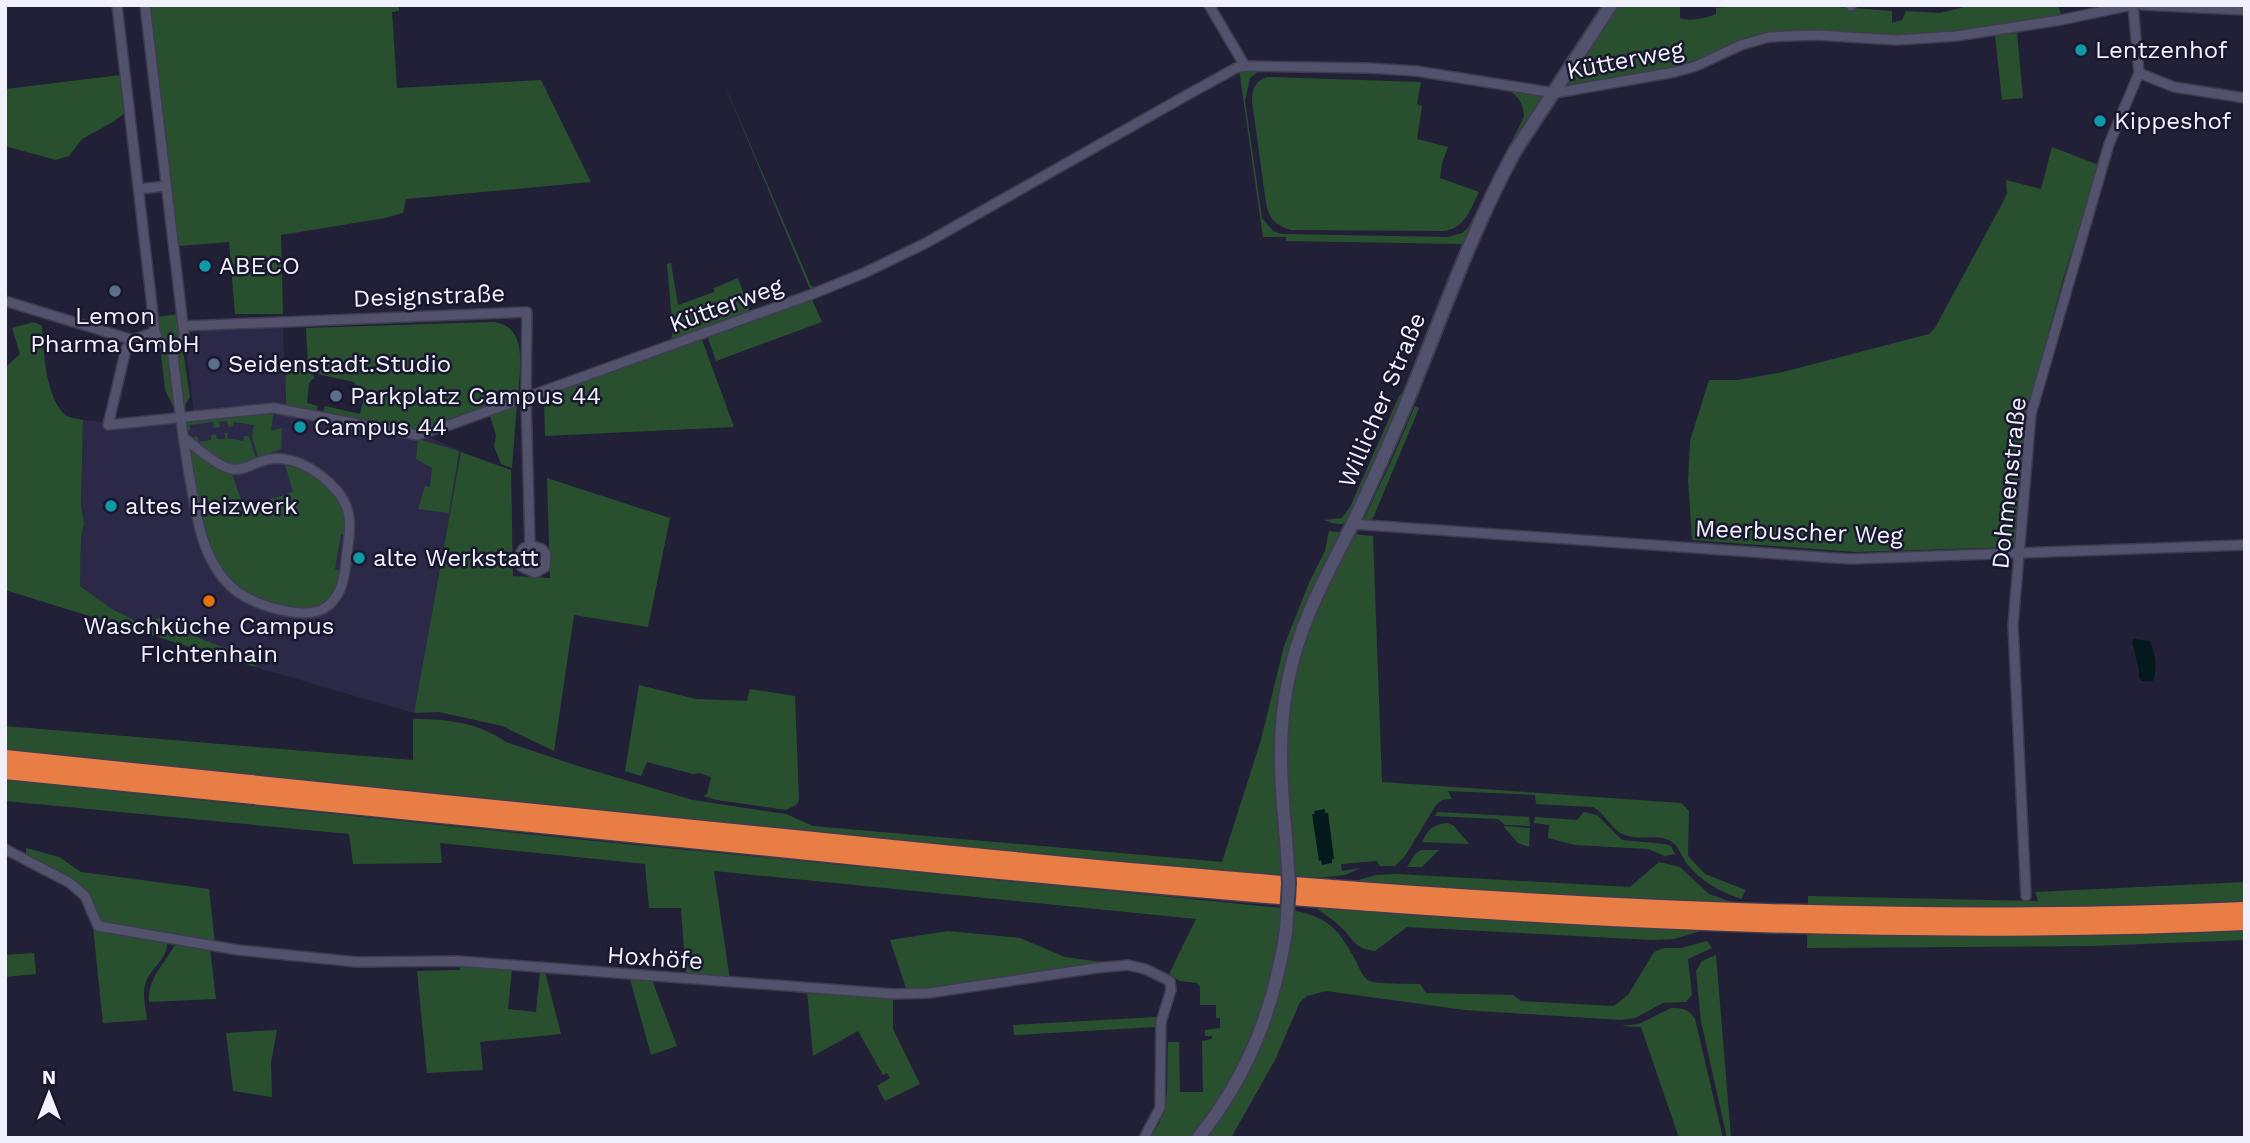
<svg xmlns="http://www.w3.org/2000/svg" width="2250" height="1143" font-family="'Work Sans',sans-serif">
	<rect width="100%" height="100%" fill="#222037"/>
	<!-- built -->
	<g fill="#2b2947">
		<path d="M283,328L286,406L194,414L187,354L193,333H199V330Z"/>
		<path d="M313,412L415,431L461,451L414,713L255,667L257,660L206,641L160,617L146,625L112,609L80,586L81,539L84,523L81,506L83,420L113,423L188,415Z"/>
	</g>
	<!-- green -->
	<g fill="#29502e" fill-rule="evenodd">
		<path d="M149,5H399V11L392,12L397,88L541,80L591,182L406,199L403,213L385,218L281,235L283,314H235L229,242L178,246Z"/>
		<path d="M1614,5H1680V18C1690,22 1706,18 1716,14V8C1775,2 1833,6 1892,11V23L1902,20L1906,11L1940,13L1973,5H2058L2062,18L1923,37L1784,33L1684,68L1567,87L1565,82Z"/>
		<path d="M2017,33L2023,98L2002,100L1995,35Z"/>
		<path d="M1239,69L1395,71L1545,95L1448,291L1350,520C1340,527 1335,524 1324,520L1342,518L1350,507L1399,396L1404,392L1462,244L1286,241V237H1263ZM1267,71L1416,75L1507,90C1519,95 1524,105 1524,117L1468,228L1462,233L1448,237L1282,234L1273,231L1262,218L1245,101L1250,78L1258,72Z"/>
		<path d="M720,74L811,286L817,287L862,270L923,241L1093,143L1142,118C1036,179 932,244 819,290H812L809,287Z"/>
		<path d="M121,75L125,113L113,122L82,139L69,156L56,160L5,146V89Z"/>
		<path d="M1267,77L1421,82L1417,104L1422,106L1417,139L1448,147L1442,163L1440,178L1479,192C1470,210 1465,229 1443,231L1291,230C1275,226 1269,218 1266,203L1252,101C1252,89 1255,81 1267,77Z"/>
		<path d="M2052,147L2099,165L2063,279L2026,415L2018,540L2014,547L1855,552L1692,540L1688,480L1690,441L1709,380H1738L1783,372L1929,334L1935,328L1943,313L2003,202L2007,193L2006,180L2041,189Z"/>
		<path d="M671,263L678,305L714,292V288L738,278L750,312L804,294L805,289V294L668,342L671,340L673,332L667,264Z"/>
		<path d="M811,297L822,322L716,361L708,338L709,335Z"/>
		<path d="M180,314C181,325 183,336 174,343L161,340L156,317Z"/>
		<path d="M34,322L42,326C43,349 46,402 67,416C71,418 78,419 83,420L81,506L84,523L81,539L80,586L112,609L145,625L160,617L206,641L257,659L255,667L5,590V372L8,365L20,354L12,328Z"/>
		<path d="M492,322C530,325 519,371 518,398L418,432L322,414L325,406L360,414L366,389L356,386L354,382L313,373L314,378L309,383L307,403L318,406L316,413L286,406L285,367L308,364L306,328Z"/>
		<path d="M697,338L702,340L734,427L545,436L544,394Z"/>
		<path d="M183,351L190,397L183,409L176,355Z"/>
		<path d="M161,353L169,355L175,410L165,390Z"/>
		<path d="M517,403L512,468L501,464L494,446L496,435L489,413Z"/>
		<path d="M1415,406L1419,408L1373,518L1367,521L1364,519L1390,464Z"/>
		<path d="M274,410L271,431L282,428L281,449L258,457L252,437L254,425L234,422L232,427L228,426L227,421L219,422L220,427L214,428L213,422L190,425V430H188L186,419Z"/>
		<path d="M225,433H228L227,438L243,441L244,436H249L256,459L237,465L228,464L192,438L197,436L199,442L211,440V435L216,434L217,439H225Z"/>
		<path d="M418,439L459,451L449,513L418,509L425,486L430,487L432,468L416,459Z"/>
		<path d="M188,449L215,467L232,474L244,508L293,492L284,461C306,469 341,488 346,513C348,520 347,528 347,535L341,534L335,569L341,572C330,618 298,614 261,599C247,593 231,586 222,572C200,537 194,490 188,449Z"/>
		<path d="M461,452L511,470L513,576L550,578L547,478L670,518L648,627L574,615L554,751L502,726L439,712L414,713Z"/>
		<path d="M1329,531L1373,536L1382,782L1681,803L1689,811L1688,856L1705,874L1746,890L1741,899C1719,891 1702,882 1687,864C1682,857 1679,847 1672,842C1659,833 1639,841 1625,835C1611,830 1606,814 1593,807L1536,804L1535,795L1448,791L1452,799L1442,800L1436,805L1405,856L1395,866H1380L1377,861L1341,864L1342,871L1361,868L1345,875L1316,878L1086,860L902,842L5,750V726L413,760V719C447,719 477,722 506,742L581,767L693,800L786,814L813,826L1222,862L1261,740L1284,646L1309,583L1325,551Z"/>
		<path d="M639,685L696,699L747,701L750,689L795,696L799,801L796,805L786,810L717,800L703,796L707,794L711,777L700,773L693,774L647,762L641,776L625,771Z"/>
		<path d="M5,780L575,839L1282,908C1276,991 1245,1074 1190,1138H1150L1160,1122L1167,1093L1168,1042H1179L1180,1092H1203L1202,1041L1212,1039V1036H1205V1030L1220,1028V1018H1216V1005H1200V987L1197,983L1180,981L1169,974L1196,919L714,871L730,980L686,976L681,908H649L645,864L440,843L442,863L353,864L349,834L5,801Z"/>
		<path d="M1437,812L1529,817L1530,826L1505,825L1498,819L1435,816Z"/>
		<path d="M1584,812L1597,815L1622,840L1665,844L1671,846L1675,854L1665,856L1648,849L1575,845L1548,838L1549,825L1534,823L1535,817L1577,820Z"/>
		<path d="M1448,823L1454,826L1469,844L1422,842C1428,829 1434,824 1448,823Z"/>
		<path d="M1503,826L1530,828L1529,847L1518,843Z"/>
		<path d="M26,848L59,857L81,872L209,889L215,944L97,922L87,892L26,856Z"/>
		<path d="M1421,850H1439L1422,867H1407L1415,854Z"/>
		<path d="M1659,862L1680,867L1709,894L1737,904L1734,907L1351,882L1376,875L1397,874L1630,887Z"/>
		<path d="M2245,882V940L2092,946L1807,948L1808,896L2038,901L2035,892Z"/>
		<path d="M1315,907L1521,922L1704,930L1674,939L1652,940L1407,927L1375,951C1355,948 1355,942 1343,929C1335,921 1324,914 1315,907Z"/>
		<path d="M1292,910C1331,918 1339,930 1357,963C1360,970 1363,978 1370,981C1381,985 1408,983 1420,984L1426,993L1513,995L1521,1001L1614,1006L1628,995L1654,952L1664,948H1681L1707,941L1712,948L1688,959L1692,995L1686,1002L1663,1003L1635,1018L1621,1020L1465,1010L1326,991L1307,996L1300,1002L1275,1060L1231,1138H1201L1244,1077Z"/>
		<path d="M93,927L167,940C169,961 149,967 145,985C142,996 146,1009 147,1020L103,1023Z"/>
		<path d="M948,931L1020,938L1065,957L1101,962L1080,965L1065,971L908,991L735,980L808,982L907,991L890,940Z"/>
		<path d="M179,943L210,949L216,999L149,1002C147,979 164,965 174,946Z"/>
		<path d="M34,953L36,974L5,977V955Z"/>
		<path d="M1716,955L1731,1138H1727L1701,1021L1696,971L1702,961Z"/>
		<path d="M459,963L512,969L508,1009L536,1012L540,971L545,972L561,1034L480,1042L483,1070L427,1073L417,971L460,970Z"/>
		<path d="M630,979L652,980L677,1046L651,1055Z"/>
		<path d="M807,991L893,997V1029L920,1084L885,1101L877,1086L890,1078L887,1073L883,1075L858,1031L813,1056Z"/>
		<path d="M1671,1008C1683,1008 1689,1009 1695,1019L1723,1138H1679L1641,1027L1620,1026L1639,1024Z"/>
		<path d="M1156,1017L1155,1027L1014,1035L1013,1025Z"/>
		<path d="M277,1030L271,1063L272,1097L233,1091L226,1033Z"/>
	</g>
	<!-- water -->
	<g fill="#03191c">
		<path d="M2134,639L2150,641C2155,653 2158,669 2153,681H2142L2139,678V670L2132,642Z"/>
		<path d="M1325,809V813H1328L1334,859H1332V863L1322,865L1321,860L1319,861L1312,814H1315L1314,811Z"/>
	</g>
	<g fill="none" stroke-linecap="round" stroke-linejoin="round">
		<defs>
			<g id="street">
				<path d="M117,5L155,332L159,342L172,347L182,342L184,334L145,5"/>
				<path d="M1209,5L1245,66"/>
				<path d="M2142,5L2245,10"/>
				<path d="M1851,6V5"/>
				<path d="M2139,73L2174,87L2245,98"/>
				<path d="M139,189L166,186"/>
				<path d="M5,301L133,340L155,332"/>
				<path d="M184,326L527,312L526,398L530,545L523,549L519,556L522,567L535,573L545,567L546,554L542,549L530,545"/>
				<path d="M133,340L126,349L108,425L274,408L417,435L452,424L810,295L864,273L924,244L1187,95L1236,68L1245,66L1368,68L1416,71L1555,93L1675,72L1696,66L1741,45L1769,37L1815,35L1897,40L1956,36L2061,20L2132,5"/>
				<path d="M172,347C178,397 183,446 193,495C197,517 201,541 212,561C218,573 228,585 239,593C259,606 309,623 329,605C346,590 345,566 348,545C351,525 351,507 337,491C319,470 289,452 262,461C252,464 242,471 232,469C217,467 195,446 183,437"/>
				<path d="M1352,524L1850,559L2245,545"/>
				<path d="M5,849L70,883L85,896L98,926L238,950L357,962L458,961L893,994L929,993L1096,968L1128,965L1145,969L1170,981L1171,990L1161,1022L1160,1108L1144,1138"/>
				<path d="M2026,896L2013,625L2031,414L2109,144L2139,73L2133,5"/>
			</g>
			<g id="secondary">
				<path d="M1286,839C1281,786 1277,734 1288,681C1299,624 1326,576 1352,525C1370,488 1386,451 1402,414C1439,326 1469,235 1515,151L1611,5"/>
				<path d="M1198,1138C1248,1076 1274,1009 1286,931"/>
			</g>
			<g id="highway">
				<path d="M5,758C275,786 544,813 814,840C1290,889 1766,931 2245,910"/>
				<path d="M5,771C286,799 567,828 848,856C1312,903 1778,943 2245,922"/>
			</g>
		</defs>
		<!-- street casing -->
		<use href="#street" stroke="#3e3c4f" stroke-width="12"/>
		<!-- secondary casing -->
		<use href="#secondary" stroke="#3e3c4f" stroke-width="16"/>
		<!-- highway casing -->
		<use href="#highway" stroke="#3e3c4f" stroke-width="19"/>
		<!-- street -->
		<use href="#street" stroke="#53526d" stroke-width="9"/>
		<!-- secondary -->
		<use href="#secondary" stroke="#53526d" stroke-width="12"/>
		<!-- highway -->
		<use href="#highway" stroke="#e87e46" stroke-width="16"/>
		<defs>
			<path id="secondary-bridge" d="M1286,839L1289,883L1286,931"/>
		</defs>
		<!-- secondary-bridge casing -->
		<use href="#secondary-bridge" stroke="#3e3c4f" stroke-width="16" stroke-linecap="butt"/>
		<!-- secondary-bridge -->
		<use href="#secondary-bridge" stroke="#53526d" stroke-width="12"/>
	</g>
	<!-- markers -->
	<g fill="#0f9aa8" stroke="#19172d" stroke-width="2.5">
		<circle cx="2081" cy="50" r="7"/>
		<circle cx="2100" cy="121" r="7"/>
		<circle cx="205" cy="266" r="7"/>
		<circle cx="300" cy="427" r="7"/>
		<circle cx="111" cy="506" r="7"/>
		<circle cx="359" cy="558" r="7"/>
	</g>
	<g fill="#5c6f8a" stroke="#19172d" stroke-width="2.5">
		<circle cx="115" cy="291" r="7"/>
		<circle cx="214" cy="364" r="7"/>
		<circle cx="336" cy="396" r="7"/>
	</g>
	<circle fill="#e8710a" stroke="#19172d" stroke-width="2.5" cx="209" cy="601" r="7"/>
	<g text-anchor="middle" stroke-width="5" stroke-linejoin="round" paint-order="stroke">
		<!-- poi labels -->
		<g font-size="24" fill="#f1f1fe" stroke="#19172d" text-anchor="start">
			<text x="2095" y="58">Lentzenhof</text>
			<text x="2114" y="129">Kippeshof</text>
			<text x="219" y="274">ABECO</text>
			<text x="115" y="324" text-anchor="middle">Lemon<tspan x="115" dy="28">Pharma GmbH</tspan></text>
			<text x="228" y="372">Seidenstadt.Studio</text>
			<text x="350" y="404">Parkplatz Campus 44</text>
			<text x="314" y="435">Campus 44</text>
			<text x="125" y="514">altes Heizwerk</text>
			<text x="373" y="566">alte Werkstatt</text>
			<text x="209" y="634" text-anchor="middle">Waschküche Campus<tspan x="209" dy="28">FIchtenhain</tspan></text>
		</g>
		<!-- street labels -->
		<g font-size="24" fill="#f1f1fe" stroke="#19172d">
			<text transform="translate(1625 60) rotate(-11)" y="8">Kütterweg</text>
			<text transform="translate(429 296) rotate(-2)" y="8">Designstraße</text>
			<text transform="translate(726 305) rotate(-20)" y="8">Kütterweg</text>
			<text transform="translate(1382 400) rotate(-67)" y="8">Willicher Straße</text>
			<text transform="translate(2009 483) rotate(-84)" y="8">Dohmenstraße</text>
			<text transform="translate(1799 532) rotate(2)" y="8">Meerbuscher Weg</text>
			<text transform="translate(655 958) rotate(4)" y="8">Hoxhöfe</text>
		</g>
	</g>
	<!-- border -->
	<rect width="2250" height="1143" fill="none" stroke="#f1f1fe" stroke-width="14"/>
	<!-- north arrow -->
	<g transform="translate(49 1094)" stroke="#19172d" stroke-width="5" paint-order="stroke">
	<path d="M0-5L12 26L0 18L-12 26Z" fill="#f1f1fe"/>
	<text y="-10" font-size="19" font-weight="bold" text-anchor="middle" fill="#f1f1fe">N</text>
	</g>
</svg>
